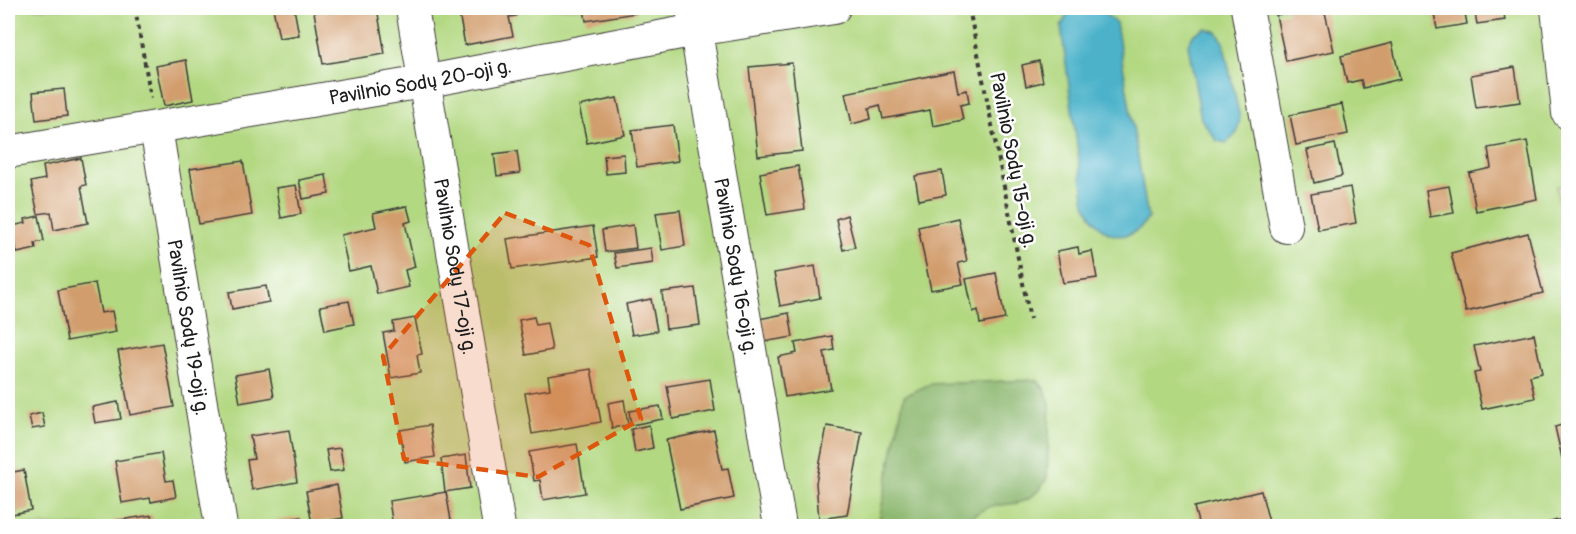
<svg xmlns="http://www.w3.org/2000/svg" width="1576" height="534" font-family="Pangolin,sans-serif">
	<rect width="100%" height="100%" fill="#fff"/>
	<filter id="ink" filterUnits="userSpaceOnUse"><feTurbulence type="fractalNoise" baseFrequency=".0167" numOctaves="2"/><feDisplacementMap in="SourceGraphic" scale="12" xChannelSelector="R" yChannelSelector="G"/><feConvolveMatrix kernelMatrix="1 2 1 2 8 2 1 2 1" color-interpolation-filters="sRGB"/></filter>
	<filter id="wash" filterUnits="userSpaceOnUse"><feTurbulence type="fractalNoise" baseFrequency=".008" numOctaves="4" result="noise"/><feDisplacementMap in="SourceGraphic" scale="24" xChannelSelector="R" yChannelSelector="G"/><feGaussianBlur stdDeviation="1.35" result="paint"/><feColorMatrix in="noise" values="0 0 0 0 0 0 0 0 0 0 0 0 0 0 0 0 0 1.4 0 .05"/><feComposite in="paint" operator="in"/></filter>
	<g filter="url(#wash)">
		<rect width="100%" height="100%" fill="#f7e3ce"/>
		<!-- green -->
		<path fill="#b2d881" stroke="#677a4e" stroke-width="1.5" d="M8,8H1568V184L1557,187L1568,263V526H8Z"/>
		<!-- forest -->
		<path fill="#8db86f" stroke="#546a46" stroke-width="1.5" d="M1037,380L1045,390L1050,403L1047,478L1040,489L1030,498L1018,503L991,506L953,526H878L904,396L930,384Z"/>
		<!-- water -->
		<g fill="#4bb2ca" stroke="#346773" stroke-width="1.5">
			<path d="M1077,8H1098L1116,23L1148,218C1134,240 1111,242 1095,221C1091,216 1088,209 1085,204L1061,27L1068,14Z"/>
			<path d="M1205,28L1217,32L1223,41L1240,118L1237,133L1227,143L1217,141L1201,119L1188,44L1194,34Z"/>
		</g>
		<g id="blocks">
			<!-- building -->
			<g fill="#d19d6d">
				<path d="M273,8H294L299,35L279,38Z"/>
				<path d="M338,8H377L385,54L323,64L314,12Z"/>
				<path d="M458,8H514L516,16L509,17L513,36L465,45Z"/>
				<path d="M584,8H635L636,13L586,21Z"/>
				<path d="M1288,8H1324L1334,51L1286,61L1276,15L1288,12Z"/>
				<path d="M1433,8H1464L1467,24L1437,29Z"/>
				<path d="M1474,8H1503L1505,20L1477,24Z"/>
				<path d="M1392,43L1400,79L1363,88L1361,80L1347,83L1341,56Z"/>
				<path d="M186,60L193,100L164,106L156,66Z"/>
				<path d="M1039,61L1043,82L1026,86L1022,65Z"/>
				<path d="M792,63L802,151L758,156L749,67Z"/>
				<path d="M1515,67L1520,102L1476,108L1471,75Z"/>
				<path d="M954,71L958,92L967,90L969,103L960,105L963,120L933,126L930,110L883,119L880,105L869,108L871,119L852,124L845,93Z"/>
				<path d="M64,89L67,116L36,120L33,92Z"/>
				<path d="M617,98L625,135L587,143L579,106Z"/>
				<path d="M1342,104L1348,134L1296,145L1290,115Z"/>
				<path d="M673,125L678,161L637,167L632,130Z"/>
				<path d="M1527,141L1537,199L1476,211L1469,173L1491,168L1488,148Z"/>
				<path d="M1335,144L1342,176L1314,183L1307,150Z"/>
				<path d="M517,151L520,173L497,176L494,154Z"/>
				<path d="M624,154L625,172L606,174L604,156Z"/>
				<path d="M81,158L86,185L81,186L88,223L54,230L51,212L38,214L31,182L45,179L43,166Z"/>
				<path d="M243,161L252,215L199,224L190,169Z"/>
				<path d="M798,166L805,209L767,215L760,173Z"/>
				<path d="M942,171L946,195L919,200L915,176Z"/>
				<path d="M326,175L329,194L303,199L299,180Z"/>
				<path d="M296,185L301,214L281,218L276,188Z"/>
				<path d="M1449,186L1454,213L1430,217L1426,190Z"/>
				<path d="M1350,187L1356,223L1318,230L1311,194Z"/>
				<path d="M407,206L411,221L405,223L415,267L405,270L409,287L377,294L371,266L349,271L341,235L376,227L373,213Z"/>
				<path d="M680,210L685,246L662,250L656,213Z"/>
				<path d="M847,215L855,247L843,250L836,219Z"/>
				<path d="M39,216L44,241L35,243L36,249L17,253L12,226L26,223L25,219Z"/>
				<path d="M958,218L967,261L958,263L963,284L931,290L918,227Z"/>
				<path d="M633,225L636,248L605,252L602,230Z"/>
				<path d="M593,226L598,257L512,269L507,239Z"/>
				<path d="M1528,233L1543,293L1466,312L1451,253Z"/>
				<path d="M1078,247L1079,254L1092,251L1097,278L1063,283L1057,251Z"/>
				<path d="M651,248L653,263L617,268L614,253Z"/>
				<path d="M815,266L820,298L780,306L774,273Z"/>
				<path d="M996,273L1005,319L980,324L978,310L973,312L966,279Z"/>
				<path d="M95,283L101,313L112,311L116,332L67,341L58,290Z"/>
				<path d="M266,286L269,302L232,309L229,292Z"/>
				<path d="M695,288L700,325L666,329L662,292Z"/>
				<path d="M651,299L657,331L632,335L626,304Z"/>
				<path d="M349,301L354,324L325,330L320,306Z"/>
				<path d="M789,313L793,337L763,342L759,319Z"/>
				<path d="M534,317L536,325L547,323L552,350L526,355L519,320Z"/>
				<path d="M415,318L422,354L417,355L420,373L391,378L383,333L394,331L393,322Z"/>
				<path d="M1534,334L1542,373L1530,376L1535,398L1482,409L1474,373L1480,372L1474,346Z"/>
				<path d="M832,336L834,350L824,352L831,389L785,397L778,357L797,353L795,343Z"/>
				<path d="M162,343L174,407L130,415L118,351Z"/>
				<path d="M269,369L274,397L240,403L235,375Z"/>
				<path d="M591,369L601,422L532,434L525,393L550,389L548,376Z"/>
				<path d="M710,379L715,411L673,419L667,386Z"/>
				<path d="M624,400L628,425L612,428L608,403Z"/>
				<path d="M118,402L121,419L95,423L92,407Z"/>
				<path d="M660,406L663,419L631,425L629,411Z"/>
				<path d="M42,413L45,427L32,429L29,416Z"/>
				<path d="M1568,423V456L1562,458L1555,427Z"/>
				<path d="M430,425L435,457L405,462L400,430Z"/>
				<path d="M649,425L653,448L635,452L631,429Z"/>
				<path d="M827,426L862,432L847,515L819,519L816,483Z"/>
				<path d="M289,430L297,482L252,490L247,460L254,459L250,436Z"/>
				<path d="M714,430L722,469L728,468L734,498L680,509L666,440Z"/>
				<path d="M577,444L585,493L543,500L540,480L534,481L529,452Z"/>
				<path d="M340,448L344,470L330,472L326,450Z"/>
				<path d="M161,453L166,481L173,480L176,497L151,502L150,498L122,503L115,461Z"/>
				<path d="M466,455L470,488L445,492L441,459Z"/>
				<path d="M24,470L31,510L8,515V473Z"/>
				<path d="M337,485L343,518L312,524L306,491Z"/>
				<path d="M1261,491L1270,526H1199L1194,507Z"/>
				<path d="M446,492L452,526H393L389,501Z"/>
				<path d="M152,515L154,526H114L113,521Z"/>
				<path d="M301,517L302,526H258L257,524Z"/>
				<path d="M1565,518L1568,526H1537Z"/>
			</g>
		</g>
	</g>
	<g filter="url(#ink)">
		<use href="#blocks" fill-opacity="0" stroke="#3d3a37" stroke-width="1.5"/>
		<g fill="none" stroke-linecap="round" stroke-linejoin="round">
			<defs>
				<g id="street">
					<path id="s1" d="M412,8L499,526"/>
					<path id="s2" d="M692,8L780,526"/>
					<path d="M1247,8L1286,227"/>
					<path d="M1557,8L1568,113"/>
					<path id="s3" d="M156,128L221,526"/>
					<path id="s4" d="M8,152L423,82L696,30L834,8"/>
				</g>
			</defs>
			<!-- street casing -->
			<use href="#street" stroke="#3d3a37" stroke-width="34"/>
			<!-- path -->
			<g stroke="#3d3a37" stroke-width="4" stroke-dasharray="4.5 4.5" stroke-linecap="butt">
				<path d="M135,8L151,98"/>
				<path d="M969,8L1030,319"/>
			</g>
			<!-- street -->
			<use href="#street" stroke="#fff" stroke-width="32"/>
		</g>
	</g>
	<!-- marked area -->
	<path fill="#de560d" fill-opacity="0.2" stroke="#de560d" stroke-width="4.5" stroke-dasharray="12 8" stroke-linejoin="round" d="M505,213L589,245L641,419L538,477L404,459L383,356Z"/>
	<g text-anchor="middle" stroke-width="5" stroke-linejoin="round" paint-order="stroke">
		<!-- street labels -->
		<g font-size="20" fill="#1c1c1c" stroke="#fff">
			<text dy="7" stroke="none"><textPath href="#s4" startOffset="418">Pavilnio Sodų 20-oji g.</textPath></text>
			<text transform="translate(1014 160) rotate(79)" y="7">Pavilnio Sodų 15-oji g.</text>
			<text dy="7" stroke="none"><textPath href="#s1" startOffset="262">Pavilnio Sodų 17-oji g.</textPath></text>
			<text dy="7" stroke="none"><textPath href="#s2" startOffset="262">Pavilnio Sodų 16-oji g.</textPath></text>
			<text dy="7" stroke="none"><textPath href="#s3" startOffset="202">Pavilnio Sodų 19-oji g.</textPath></text>
		</g>
	</g>
	<!-- margin -->
	<rect width="1576" height="534" fill="none" stroke="#fff" stroke-width="30"/>
</svg>
